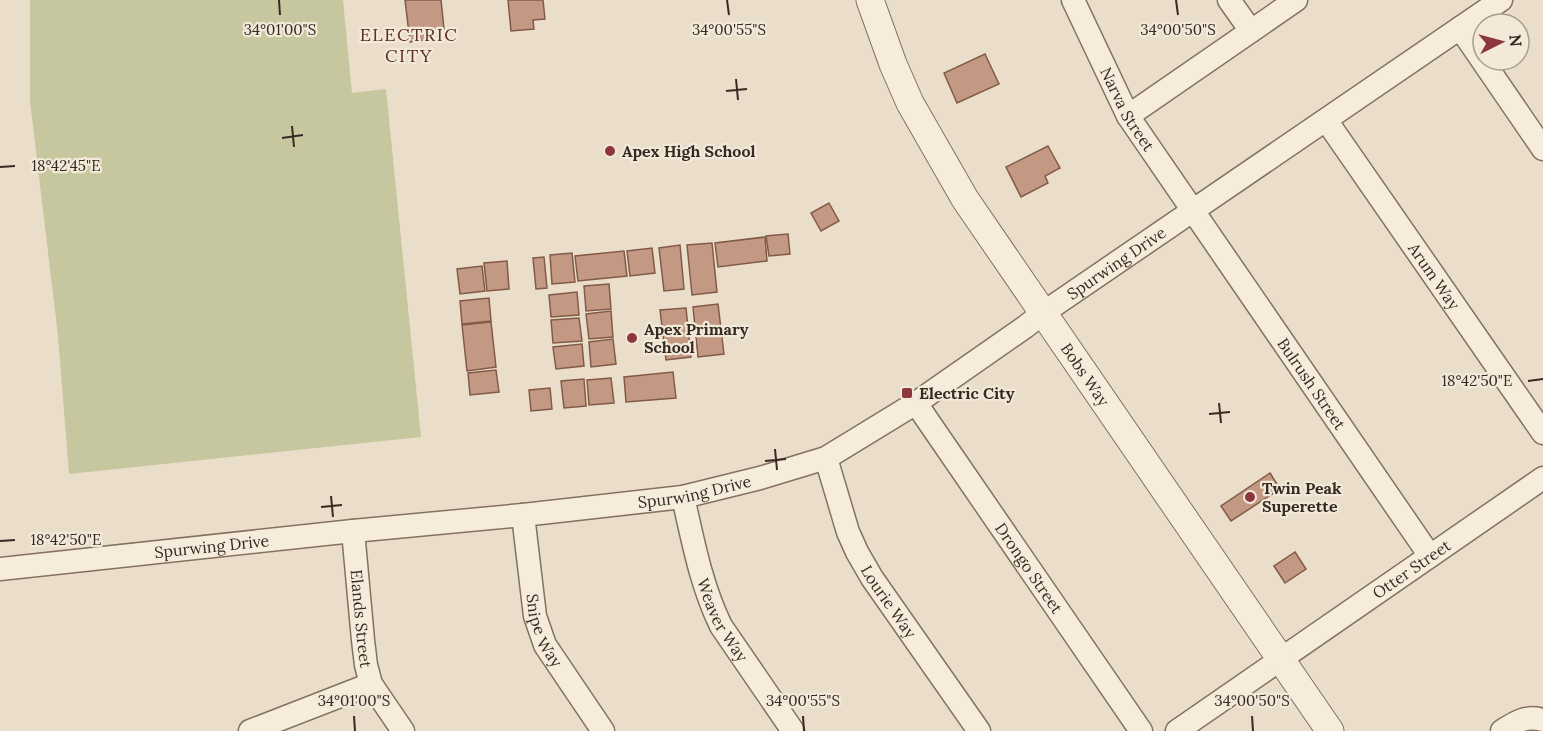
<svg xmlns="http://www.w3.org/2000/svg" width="1543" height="731" font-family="Lora,serif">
	<rect width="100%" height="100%" fill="#eadeca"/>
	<!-- green -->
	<path fill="#c6c79e" d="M30,0H343L352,93L386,89L421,437L69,474L58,336L30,101Z"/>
	<!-- building -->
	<g fill="#c49984" stroke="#825a48" stroke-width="1.5">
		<path d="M405,0H441L444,29L431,31L432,39L410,42Z"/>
		<path d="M508,0H543L545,19L533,20L534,29L511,31Z"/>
		<path d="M985,54L999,84L957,103L944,73Z"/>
		<path d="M1048,146L1060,168L1045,176L1048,183L1021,197L1006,167Z"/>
		<path d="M829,203L839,221L821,231L811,213Z"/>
		<path d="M788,234L790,254L769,256L766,236Z"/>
		<path d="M765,237L767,261L718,267L715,243Z"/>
		<path d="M712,243L717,292L692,295L687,245Z"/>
		<path d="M680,245L684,289L664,291L659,248Z"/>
		<path d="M652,248L655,273L630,276L627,251Z"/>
		<path d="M624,251L627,276L578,281L575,256Z"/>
		<path d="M572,253L575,282L552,284L550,255Z"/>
		<path d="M544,257L547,288L536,289L533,258Z"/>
		<path d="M507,261L509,289L487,291L484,263Z"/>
		<path d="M482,266L485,291L460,294L457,269Z"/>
		<path d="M609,284L611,309L586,311L584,286Z"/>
		<path d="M577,292L579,315L551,317L549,295Z"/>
		<path d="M489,298L491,321L462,324L460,301Z"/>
		<path d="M718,304L724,354L698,357L693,307Z"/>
		<path d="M686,308L691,357L666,360L660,310Z"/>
		<path d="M611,311L613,337L589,339L586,314Z"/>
		<path d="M579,318L582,341L553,343L551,320Z"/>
		<path d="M491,322L496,367L467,371L462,325Z"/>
		<path d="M613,339L616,364L591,367L589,342Z"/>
		<path d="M582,344L584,366L556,369L553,347Z"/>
		<path d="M496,370L499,392L470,395L468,373Z"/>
		<path d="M673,372L676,398L626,402L624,377Z"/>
		<path d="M611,378L614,403L589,405L587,380Z"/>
		<path d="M584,379L586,406L564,408L561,381Z"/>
		<path d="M550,388L552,409L531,411L529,390Z"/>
		<path d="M1270,473L1280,489L1231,521L1221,506Z"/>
		<path d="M1295,552L1306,569L1285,583L1274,566Z"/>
	</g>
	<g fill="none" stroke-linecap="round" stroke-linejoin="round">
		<defs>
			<g id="minor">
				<path id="s1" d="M1073,0L1128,116L1430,556"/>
				<path d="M1229,0L1251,31"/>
				<path d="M1460,28L1543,149"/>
				<path d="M1128,116L1296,0"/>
				<path id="s2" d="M1326,120L1543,433"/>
				<path id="s3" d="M916,403L924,415L1141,731"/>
				<path id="s4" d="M826,458L848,532L857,552L872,578L979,731"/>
				<path id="s5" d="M683,497C693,541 701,585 721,626L793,731"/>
				<path id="s6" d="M523,515L535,616L545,645L603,731"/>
				<path id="s7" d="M353,531L363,640L366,665L371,684L403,731"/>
				<path id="s8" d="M0,569L353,531L523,515L683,497L760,478L826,458L916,403L1025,327L1043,313L1501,0"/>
				<path d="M250,731L371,684"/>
				<path id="s9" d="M1177,731L1543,478"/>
				<path d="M1502,731C1516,722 1526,715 1543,720"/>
			</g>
			<g id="tertiary">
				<path id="s10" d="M870,0L893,64L910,103L965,199L1330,731"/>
			</g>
		</defs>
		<!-- minor casing -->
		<use href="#minor" stroke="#857160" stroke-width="25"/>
		<!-- tertiary casing -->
		<use href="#tertiary" stroke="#857160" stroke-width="29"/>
		<!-- minor -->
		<use href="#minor" stroke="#f6ecdc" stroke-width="22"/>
		<!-- tertiary -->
		<use href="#tertiary" stroke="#f6ecdc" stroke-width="27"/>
	</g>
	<!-- ticks -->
	<path fill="none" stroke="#372a22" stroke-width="2" d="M279,0L280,15M727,0L729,15M1176,0L1178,15M736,79L738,100M726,91L747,89M292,126L294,147M282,138L303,135M0,167L15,166M1528,381L1543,379M1219,403L1221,423M1209,414L1230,412M775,449L777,470M765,461L786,459M331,496L333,517M321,507L342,505M0,541L15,540M354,716L355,731M803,716L804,731M1252,716L1253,731"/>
	<!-- markers -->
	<g fill="#8e363e" stroke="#f2e9d9" stroke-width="2">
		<circle cx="610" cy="151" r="6"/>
		<circle cx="632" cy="338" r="6"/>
		<rect x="901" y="387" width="12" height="12" rx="3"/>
		<circle cx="1250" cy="497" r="6"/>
	</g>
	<g text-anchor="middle" stroke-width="4.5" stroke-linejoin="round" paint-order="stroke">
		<!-- street labels -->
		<g font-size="16" fill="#372a22" stroke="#f2e9d9">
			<text dy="6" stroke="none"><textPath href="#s1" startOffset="122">Narva Street</textPath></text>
			<text dy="6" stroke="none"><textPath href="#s8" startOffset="1185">Spurwing Drive</textPath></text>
			<text dy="6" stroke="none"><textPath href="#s2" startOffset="190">Arum Way</textPath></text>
			<text dy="6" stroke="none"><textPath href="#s10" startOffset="434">Bobs Way</textPath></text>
			<text dy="6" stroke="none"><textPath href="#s1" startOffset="453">Bulrush Street</textPath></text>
			<text dy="6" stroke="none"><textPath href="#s8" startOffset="699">Spurwing Drive</textPath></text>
			<text dy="6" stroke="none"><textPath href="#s8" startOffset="213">Spurwing Drive</textPath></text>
			<text dy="6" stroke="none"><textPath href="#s3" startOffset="200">Drongo Street</textPath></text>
			<text dy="6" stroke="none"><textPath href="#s9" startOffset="285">Otter Street</textPath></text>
			<text dy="6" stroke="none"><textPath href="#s4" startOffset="158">Lourie Way</textPath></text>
			<text dy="6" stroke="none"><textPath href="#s7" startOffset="88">Elands Street</textPath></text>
			<text dy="6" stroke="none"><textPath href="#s5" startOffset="130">Weaver Way</textPath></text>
			<text dy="6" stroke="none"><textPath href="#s6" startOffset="118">Snipe Way</textPath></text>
		</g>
		<!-- poi labels -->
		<g font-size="16" font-weight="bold" fill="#372a22" stroke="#f2e9d9" text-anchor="start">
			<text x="622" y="157">Apex High School</text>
			<text x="644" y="335">Apex Primary<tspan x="644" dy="18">School</tspan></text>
			<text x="919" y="399">Electric City</text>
			<text x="1262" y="494">Twin Peak<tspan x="1262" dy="18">Superette</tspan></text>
		</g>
		<!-- neighbourhood labels -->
		<g font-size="18" letter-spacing="1.5" fill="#5f2d26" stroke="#f2e9d9">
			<text x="409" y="41">ELECTRIC<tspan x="409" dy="21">CITY</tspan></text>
		</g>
	</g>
	<g font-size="15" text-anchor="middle" fill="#372a22" stroke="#f2e9d9" stroke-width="4.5" stroke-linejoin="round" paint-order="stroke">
		<text x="280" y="35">34°01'00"S</text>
		<text x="729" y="35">34°00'55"S</text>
		<text x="1178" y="35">34°00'50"S</text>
		<text x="66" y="171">18°42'45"E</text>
		<text x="1477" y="386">18°42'50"E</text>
		<text x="66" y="545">18°42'50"E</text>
		<text x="354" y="706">34°01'00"S</text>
		<text x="803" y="706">34°00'55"S</text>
		<text x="1252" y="706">34°00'50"S</text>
	</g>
	<!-- north arrow -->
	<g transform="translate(1501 42) rotate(84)"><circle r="28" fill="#f2e9d9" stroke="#a79d90" stroke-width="1.5"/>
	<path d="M0-4.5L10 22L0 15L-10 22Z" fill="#8e363e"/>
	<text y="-9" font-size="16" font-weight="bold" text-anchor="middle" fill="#372a22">N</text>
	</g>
</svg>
